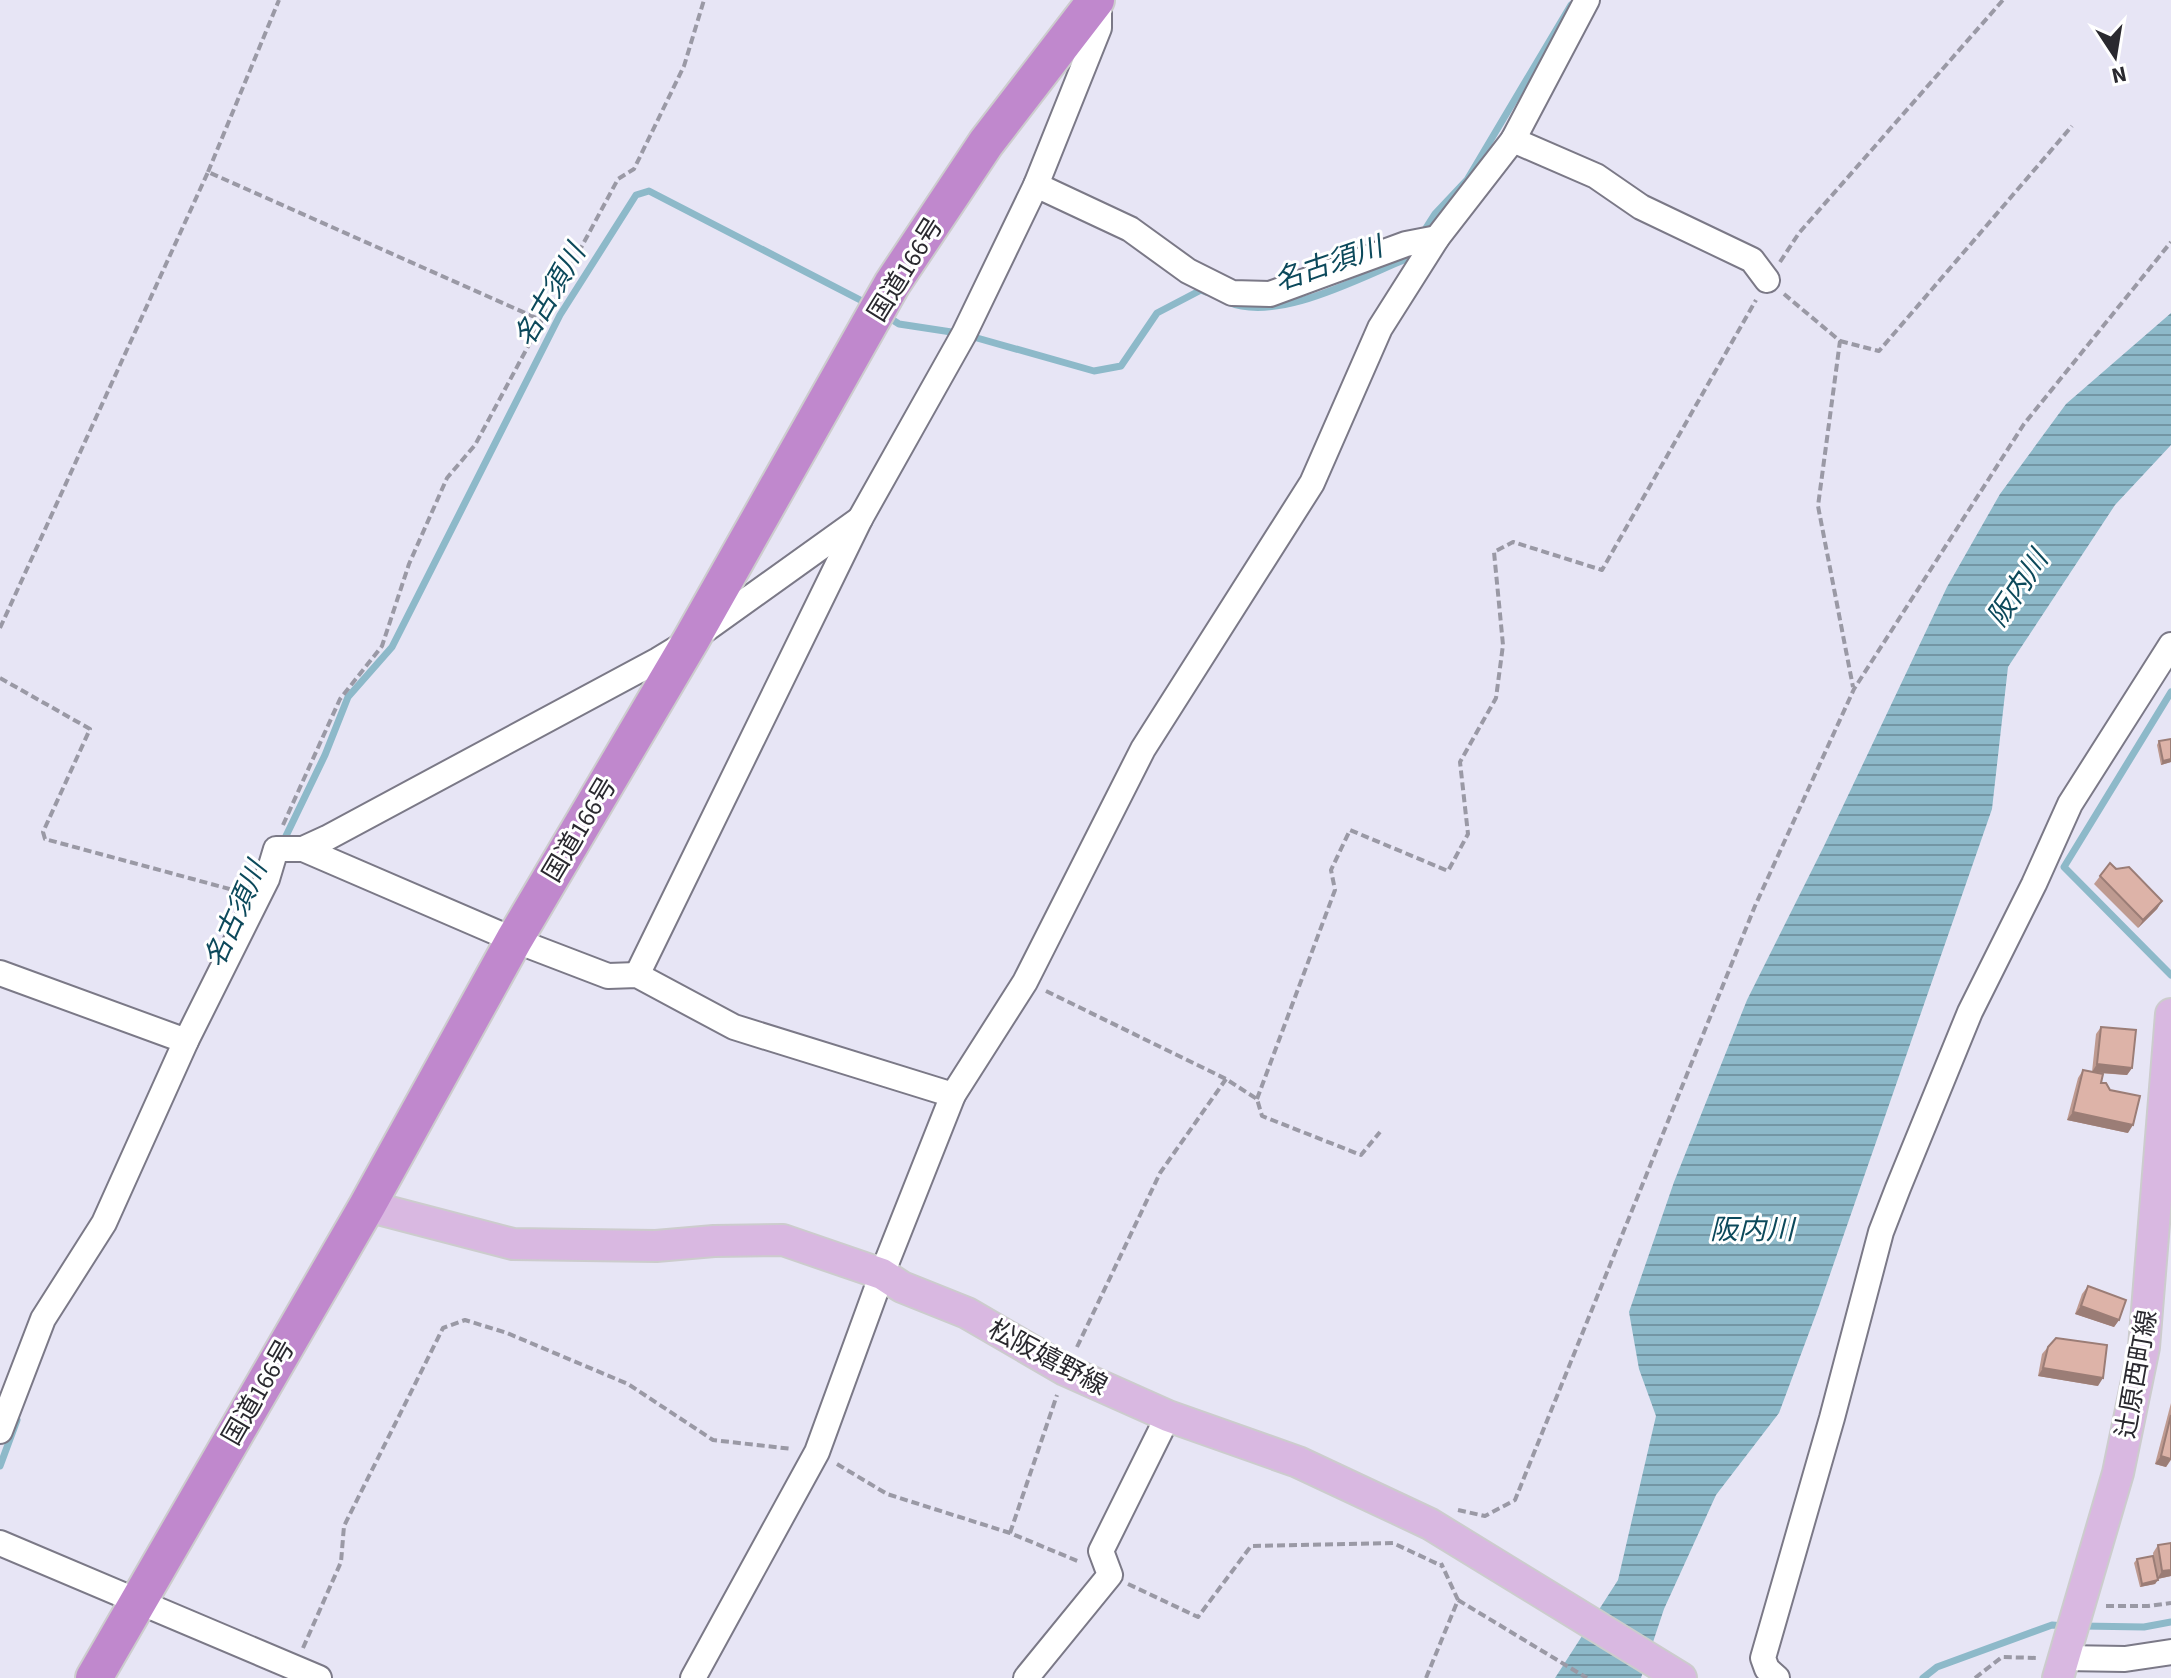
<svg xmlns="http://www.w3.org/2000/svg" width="2171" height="1678" font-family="'Source Sans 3','Noto Sans JP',sans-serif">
	<defs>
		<pattern id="water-rules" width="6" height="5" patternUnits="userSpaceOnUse" patternTransform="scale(2)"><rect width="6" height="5" fill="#8db9c9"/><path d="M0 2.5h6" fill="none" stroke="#7396a4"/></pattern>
	</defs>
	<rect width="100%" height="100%" fill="#e7e5f5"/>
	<!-- water -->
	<path fill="url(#water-rules)" d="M2171,313V445L2115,505L2008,667L1992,809L1819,1306L1779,1413L1716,1495L1664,1609L1641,1678H1555L1618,1580L1656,1416L1639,1369L1629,1312L1674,1182L1747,1000L1824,846L1947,587L2000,494L2066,404Z"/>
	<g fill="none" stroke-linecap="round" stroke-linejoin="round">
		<!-- stream -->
		<g stroke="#8db9c9" stroke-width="7">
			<path d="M1421,236L1435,214L1467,180L1571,5"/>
			<path d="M1228,302C1277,323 1359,278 1406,259L1412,249"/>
			<path d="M885,315L899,324L958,333"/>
			<path d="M970,336L1094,371L1121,366L1157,313L1201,290L1206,292"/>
			<path d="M2171,692L2064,867L2171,975"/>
			<path d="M284,845L285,838L325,755L348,697L392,647L560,315L636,195L649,191L868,304"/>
			<path d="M0,1466L17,1420"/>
			<path d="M2082,1626L2144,1627L2171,1622"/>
			<path d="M1923,1678L1937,1667L2052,1625L2065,1626"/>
		</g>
		<defs>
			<g id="minor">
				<path d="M1513,140L1596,176L1641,207L1752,260L1767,280"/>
				<path d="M1036,185L1130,229L1188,271L1232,293L1270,294L1406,244L1437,238"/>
				<path d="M303,849L514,940L608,976L637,975L734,1027L953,1095"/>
				<path d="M0,973L186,1041"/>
				<path d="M637,975L860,519L964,334L1036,185L1099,28V0"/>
				<path d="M0,1431L43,1319L104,1223L186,1041L267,879L276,849H303L327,838L658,660L691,640L860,519"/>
				<path d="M0,1543L319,1678"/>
				<path d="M2064,1658L2125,1659L2171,1652"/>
				<path d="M693,1678L817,1452L882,1274L953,1095L1025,982L1143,749L1312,483L1380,328L1437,238L1513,140L1587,0"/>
				<path d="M1026,1678L1110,1575L1101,1551L1168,1416"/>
				<path d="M1777,1678L1767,1669L1763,1658L1832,1418L1881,1232L1898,1188L1970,1012L2034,884L2070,804L2171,645"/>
			</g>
			<g id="major">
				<path d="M367,1206L513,1244L656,1246L714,1241L783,1240L882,1274L902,1287L967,1313L1065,1370L1168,1416L1298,1462L1430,1524L1681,1678"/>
				<path d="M2058,1678L2118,1473L2144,1347L2171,1014"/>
			</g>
			<path id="highway" d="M94,1678L367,1206L514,940L691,640L892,284L986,143L1096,0"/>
		</defs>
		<!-- minor casing -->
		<use href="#minor" stroke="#7b7987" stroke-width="28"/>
		<!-- major casing -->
		<use href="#major" stroke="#cccccd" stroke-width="34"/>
		<!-- highway casing -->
		<use href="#highway" stroke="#cccccd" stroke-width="40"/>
		<!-- path -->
		<g stroke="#9a99a5" stroke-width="4" stroke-dasharray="8 4" stroke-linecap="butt">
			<path d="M208,172L279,0"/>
			<path d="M1780,262L1799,233L2003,0"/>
			<path d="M1784,294L1840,341L1818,506L1853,687"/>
			<path d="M1840,341L1879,351L2072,126"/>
			<path d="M0,628L208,172L541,320"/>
			<path d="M0,678L90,729L43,832L45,839L237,891"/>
			<path d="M283,825L340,699L382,646L409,564L447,478L475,445L618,179L634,169L684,66L704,0"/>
			<path d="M1046,991L1226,1079L1257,1099L1262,1116L1361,1155L1380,1132"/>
			<path d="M1257,1099L1335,890L1331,870L1350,830L1448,871L1468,834L1460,762L1496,698L1503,645L1494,552L1513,542L1602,570L1756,300"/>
			<path d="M1077,1347L1160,1173L1226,1079"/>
			<path d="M837,1464L887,1494L1010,1533L1080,1562"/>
			<path d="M1458,1510L1485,1516L1515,1500L1755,906L1854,689L2024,424L2171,242"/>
			<path d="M1010,1533L1057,1395"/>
			<path d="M1128,1584L1198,1617L1251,1546L1393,1543L1442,1566"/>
			<path d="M1458,1600L1587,1678"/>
			<path d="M2106,1606H2148L2171,1603"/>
			<path d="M303,1648L341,1562L344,1526L443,1328L465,1320L507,1333L628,1384L713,1440L792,1449"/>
			<path d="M1426,1678L1458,1600L1441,1563"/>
			<path d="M1975,1678L2002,1657L2038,1658"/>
		</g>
		<!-- minor -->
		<use href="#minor" stroke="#fff" stroke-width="24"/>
		<!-- major -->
		<use href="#major" stroke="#d9b8e1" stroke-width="30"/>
		<!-- highway -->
		<use href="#highway" stroke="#c088cd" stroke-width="36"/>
	</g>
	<!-- wall -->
	<g fill="#be9a90">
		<path d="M2159,741L2171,762L2161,765L2157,745Z"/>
		<path d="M2110,863L2162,901L2157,909L2138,928L2094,884Z"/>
		<path d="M2101,1027L2132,1068L2127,1075L2098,1073L2101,1083L2128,1133L2067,1120L2078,1078L2083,1070L2092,1072L2096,1034Z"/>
		<path d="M2088,1286L2119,1320L2114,1327L2075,1314L2082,1294Z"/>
		<path d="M2048,1347L2098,1386L2038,1376L2042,1354Z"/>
		<path d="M2171,1403V1460L2166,1467L2155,1464Z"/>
		<path d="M2171,1543V1576L2158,1579L2155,1584L2140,1587L2134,1563L2137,1559H2154L2153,1553L2158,1545Z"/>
	</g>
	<!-- shaded-wall -->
	<g fill="#9b7d76">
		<path d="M2171,759V762L2161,765L2163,761Z"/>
		<path d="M2162,901L2157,909L2138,928L2143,920Z"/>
		<path d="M2097,1064L2132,1068L2127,1075L2092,1072Z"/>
		<path d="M2073,1112L2133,1125L2128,1133L2067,1120Z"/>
		<path d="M2081,1306L2119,1320L2114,1327L2075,1314Z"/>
		<path d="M2043,1368L2103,1378L2098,1386L2038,1376Z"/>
		<path d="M2161,1456L2171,1459L2166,1467L2155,1464Z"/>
		<path d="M2171,1570V1576L2157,1579L2162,1571Z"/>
		<path d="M2158,1580L2155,1584L2140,1587L2142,1584Z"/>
	</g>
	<!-- building -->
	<g fill="#ddb3a8" stroke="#9b7d76" stroke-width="2">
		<path d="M2171,739V759L2163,761L2159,741Z"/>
		<path d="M2110,863L2116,869L2129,867L2162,901L2143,920L2100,876Z"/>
		<path d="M2101,1027L2136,1030L2132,1068L2097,1064Z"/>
		<path d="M2083,1070L2103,1074L2101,1083H2106L2110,1090L2140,1096L2133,1125L2073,1112Z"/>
		<path d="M2088,1286L2126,1300L2119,1320L2081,1306Z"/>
		<path d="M2056,1338L2107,1345L2103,1378L2043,1368L2048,1347Z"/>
		<path d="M2171,1415V1459L2161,1456Z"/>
		<path d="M2171,1543V1570L2162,1571L2158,1545Z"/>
		<path d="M2153,1556L2158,1580L2142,1584L2137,1559Z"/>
	</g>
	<g text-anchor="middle" stroke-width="6" stroke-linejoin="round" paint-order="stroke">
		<!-- street labels -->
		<g font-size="26" fill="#2a292f" stroke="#fff">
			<text transform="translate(905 269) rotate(-58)" y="9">国道166号</text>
			<text transform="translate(579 829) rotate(-59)" y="9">国道166号</text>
			<text transform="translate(1048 1357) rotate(28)" y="9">松阪嬉野線</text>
			<text transform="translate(2136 1374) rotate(-80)" y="9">辻原西町線</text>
			<text transform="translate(258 1392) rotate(-60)" y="9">国道166号</text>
		</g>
		<!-- water labels -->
		<g font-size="28" font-style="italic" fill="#0c495b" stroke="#fff">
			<text transform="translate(1328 263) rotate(-19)" y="10">名古須川</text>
			<text transform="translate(549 295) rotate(-60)" y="10">名古須川</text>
			<text transform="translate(2017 588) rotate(-56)" y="10">阪内川</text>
			<text transform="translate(235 914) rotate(-66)" y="10">名古須川</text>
			<text x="1752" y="1239">阪内川</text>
		</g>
	</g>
	<!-- north arrow -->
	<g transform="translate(2115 56) rotate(168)" stroke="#ffffff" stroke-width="6" paint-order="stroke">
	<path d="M0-6L14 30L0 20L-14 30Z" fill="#2a292f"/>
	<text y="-12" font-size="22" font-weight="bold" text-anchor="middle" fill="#2a292f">N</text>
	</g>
</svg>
